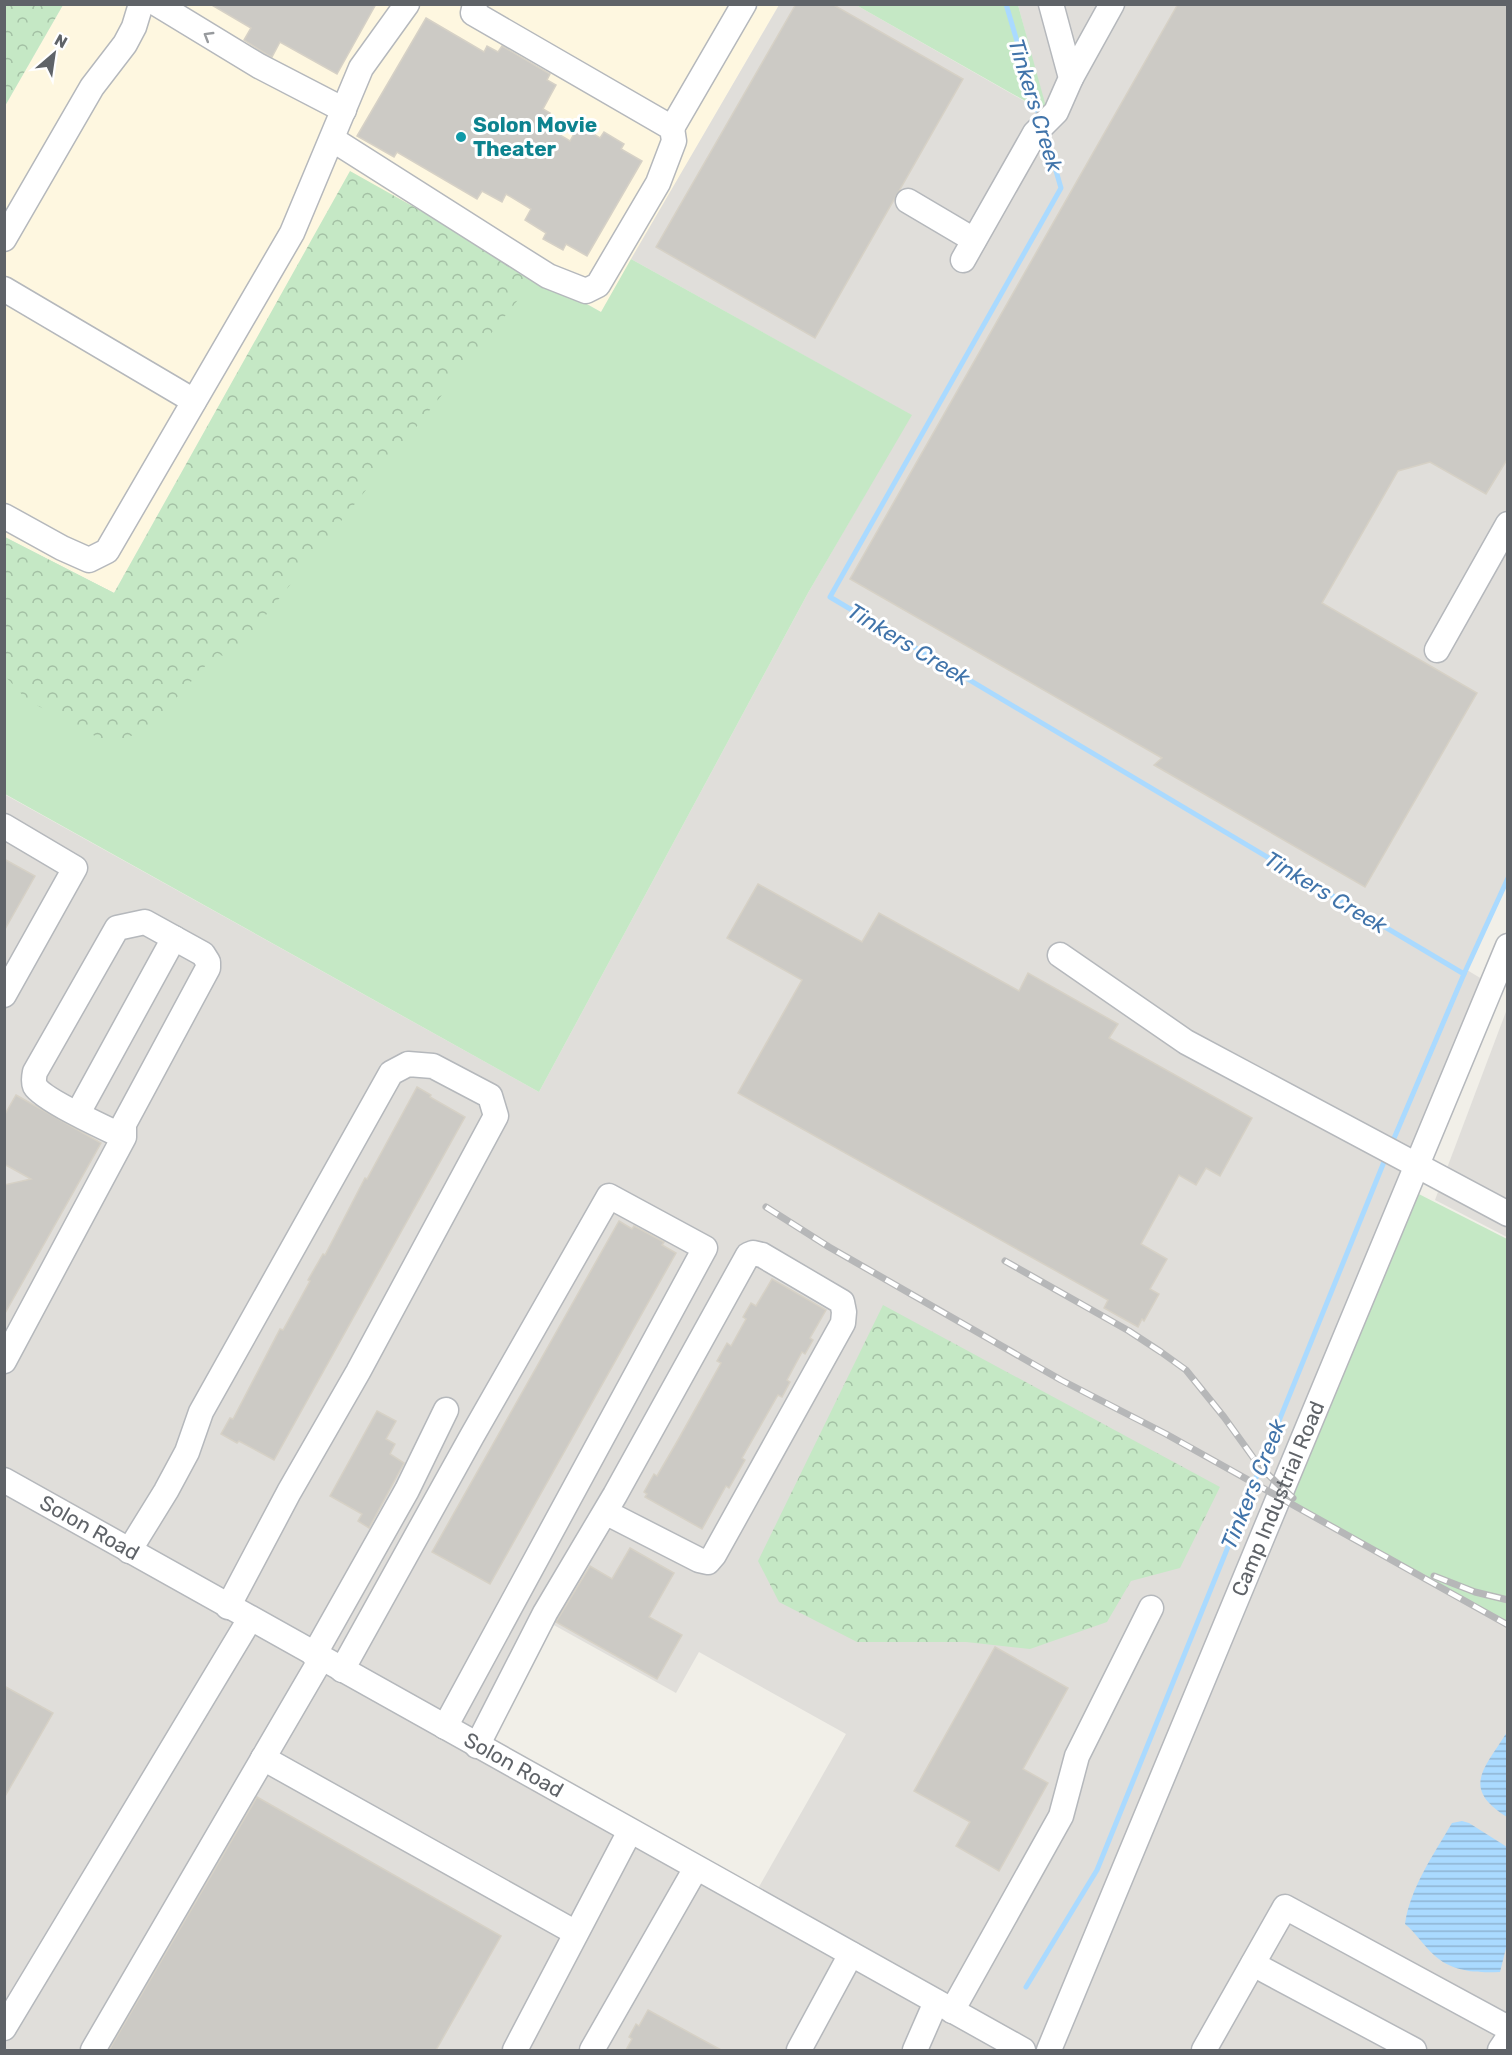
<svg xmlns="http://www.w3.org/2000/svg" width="1512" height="2055" font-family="Rubik,sans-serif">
	<defs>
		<pattern id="forest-crowns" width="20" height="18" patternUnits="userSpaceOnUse" patternTransform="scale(1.5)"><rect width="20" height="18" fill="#c5e8c5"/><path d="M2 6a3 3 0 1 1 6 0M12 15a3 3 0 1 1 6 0" fill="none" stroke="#a3c0a4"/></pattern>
		<pattern id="water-rules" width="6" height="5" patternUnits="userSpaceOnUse" patternTransform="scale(1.5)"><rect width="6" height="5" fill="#aadaff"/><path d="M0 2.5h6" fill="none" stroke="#8eb4d2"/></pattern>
	</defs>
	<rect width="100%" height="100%" fill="#f1efe8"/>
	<!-- commercial -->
	<path fill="#fef7e0" d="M63,5H779L601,312L350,172L114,593L5,537V106Z"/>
	<!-- industrial -->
	<g fill="#e0deda" fill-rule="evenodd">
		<path d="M779,5H856L1047,114L1018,5H1507V882L1467,970L1492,985L1279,1497L1507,1625V2050H5L4,794L539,1092L808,593L911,415L631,259ZM543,1619L676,1693L699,1652L846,1734L752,1899L477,1746Z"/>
		<path d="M1507,1009V1237L1435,1200Z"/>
	</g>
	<!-- grass -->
	<g fill="#c5e8c5">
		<path d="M856,5H1018L1048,114Z"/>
		<path d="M631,259L912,415L808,593L539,1092L5,794L4,537L114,593L537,276L601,312Z"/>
		<path d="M1407,1188L1507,1239V1625L1279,1497Z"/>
	</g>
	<!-- forest -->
	<g fill="url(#forest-crowns)">
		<path d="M5,4L63,5L5,106L4,5Z"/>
		<path d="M350,171L537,276L230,660L217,653L150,727L112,745L27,700L5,676V537L114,593Z"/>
		<path d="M883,1305L1220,1487L1180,1568L1131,1581L1107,1622L1030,1649L966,1642H857L779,1602L758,1561Z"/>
	</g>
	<!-- water -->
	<g fill="url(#water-rules)">
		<path d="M1507,1732V1817C1460,1788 1485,1768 1507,1732Z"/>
		<path d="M1462,1821L1469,1823L1507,1847V1944L1500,1972C1477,1973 1452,1972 1434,1955C1423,1945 1416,1933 1405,1924C1410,1888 1434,1854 1452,1823Z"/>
	</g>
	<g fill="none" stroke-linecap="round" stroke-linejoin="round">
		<!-- stream -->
		<g stroke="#aadaff" stroke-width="5">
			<path d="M1006,4L1040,119"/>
			<path d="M1045,133L1061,188L830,597L1464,974"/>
			<path d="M1392,1143L1464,974L1508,878"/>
			<path d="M1026,1987L1097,1870L1386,1157"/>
		</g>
	</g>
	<!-- building -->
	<g fill="#cccac5" stroke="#d6d1c6" stroke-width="1.5">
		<path d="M210,4H376L337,74L280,42L272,57L266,54L244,40L251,28Z"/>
		<path d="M796,4H832L963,79L815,338L656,247Z"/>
		<path d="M1178,4H1508V458L1486,494L1430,462L1398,471L1322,603L1477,693L1365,887L1154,765L1162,758L850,579Z"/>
		<path d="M426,18L484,52L487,46L498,52L502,46L550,74L547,80L556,85L543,109L550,113L543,125L570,141L579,125L600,138L604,132L624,144L621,149L642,161L587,256L566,244L563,250L543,239L546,233L525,220L531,209L506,194L502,202L482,191L477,199L397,152L394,157L357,136Z"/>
		<path d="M4,859L35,876L4,931Z"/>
		<path d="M758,884L862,942L879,913L1019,991L1028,973L1118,1024L1109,1038L1252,1118L1220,1176L1206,1168L1196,1185L1179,1175L1141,1244L1167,1259L1150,1289L1159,1294L1144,1321L1142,1319L1138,1327L1104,1308L1108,1300L738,1093L802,980L727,938Z"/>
		<path d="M417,1087L431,1095L430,1097L465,1117L274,1460L239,1441L237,1443L221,1434L230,1418L233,1419L280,1329L283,1330L310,1281L308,1280L323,1254L325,1255L365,1178L367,1179Z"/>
		<path d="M16,1095L101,1143L4,1315V1185L31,1179L4,1164V1116Z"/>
		<path d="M619,1221L632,1229L634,1226L664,1242L662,1245L676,1253L490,1584L432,1552Z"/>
		<path d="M772,1279L826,1310L810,1338L813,1340L805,1354L802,1352L787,1380L790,1382L782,1397L778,1395L742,1458L745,1460L729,1488L726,1486L702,1529L645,1497L647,1494L644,1492L654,1474L657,1476L678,1440L721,1363L717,1361L727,1343L731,1346L746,1319L743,1317L751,1303L756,1306Z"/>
		<path d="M377,1411L396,1421L386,1439L395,1444L390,1454L404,1463L369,1528L358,1521L362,1514L330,1496Z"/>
		<path d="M630,1548L674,1573L649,1617L682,1635L657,1679L556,1622L590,1566L612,1579Z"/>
		<path d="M995,1647L1068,1688L1023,1769L1048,1783L999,1871L956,1846L970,1822L914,1791Z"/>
		<path d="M4,1686L53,1713L4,1798Z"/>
		<path d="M257,1797L501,1936L436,2050H109Z"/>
		<path d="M648,2010L721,2050H626L632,2039L629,2037L636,2024L639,2026Z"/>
	</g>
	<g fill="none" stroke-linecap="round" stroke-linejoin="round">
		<defs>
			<g id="minor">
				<path d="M157,4L259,66L344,110"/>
				<path d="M1071,78L1112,4"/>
				<path d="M672,128L744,4"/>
				<path d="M332,139L548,276L586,291L598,285L658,183L674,141L672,128L473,13L475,4"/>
				<path d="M908,201L974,240"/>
				<path d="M4,239L92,87L125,44L134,27L141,4"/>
				<path d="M963,260L1035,133L1056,112L1071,78L1051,4"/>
				<path d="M4,289L194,401"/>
				<path d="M4,516L62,548L89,560L107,551L292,233L361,68L407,4"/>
				<path d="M1437,650L1508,524"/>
				<path d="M4,826L75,868L4,995"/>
				<path d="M1060,955L1186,1042L1508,1214"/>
				<path d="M78,1113L174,938"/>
				<path d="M4,1361L124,1137V1124L208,968V962L203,954L145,922L117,928L35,1072C34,1077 33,1081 35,1086C42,1099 107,1129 124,1137"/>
				<path id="s1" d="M4,1480L1023,2050"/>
				<path d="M129,1551L166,1491L187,1452L201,1412L391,1073L408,1064L433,1066L490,1096L496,1116L358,1372L289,1492L228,1607"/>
				<path d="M314,1655L407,1490L446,1410"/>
				<path d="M342,1670L472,1436L609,1196L705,1248L445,1727"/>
				<path d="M477,1746L545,1613L615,1495L748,1255L753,1253L762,1255L842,1302L844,1312L843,1323L714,1555L708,1562L699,1560L605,1512"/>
				<path d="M263,1758L576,1933"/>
				<path d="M1253,1964L1414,2050"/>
				<path d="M952,2011L1061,1816L1077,1756L1151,1608"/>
				<path d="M4,2028L250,1619"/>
				<path d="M93,2050L321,1659"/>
				<path d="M515,2050L630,1831"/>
				<path d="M592,2050L696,1868"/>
				<path d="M799,2050L851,1954"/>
				<path d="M915,2050L936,2002"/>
				<path id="s2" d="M1049,2050L1508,946"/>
				<path d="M1204,2050L1285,1907L1508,2028"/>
				<path d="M1500,2050L1508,2038"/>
			</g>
		</defs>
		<!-- minor casing -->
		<use href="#minor" stroke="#b5b8bc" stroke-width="27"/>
		<!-- minor -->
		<use href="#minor" stroke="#fff" stroke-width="24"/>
		<defs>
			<g id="rail">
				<path d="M766,1207L829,1247L1061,1380L1166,1434L1508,1625"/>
				<path d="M1005,1261L1129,1331L1161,1352L1186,1370L1224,1417L1260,1467L1293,1498"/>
				<path d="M1434,1576L1475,1592L1508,1600"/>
			</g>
		</defs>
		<!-- rail casing -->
		<use href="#rail" stroke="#b6b7b8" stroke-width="7"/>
		<!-- rail -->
		<use href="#rail" stroke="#fff" stroke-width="4.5" stroke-dasharray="14" stroke-linecap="butt"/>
	</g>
	<!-- one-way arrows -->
	<defs><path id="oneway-chevron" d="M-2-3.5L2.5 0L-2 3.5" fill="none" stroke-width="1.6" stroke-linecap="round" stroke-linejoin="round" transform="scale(1.5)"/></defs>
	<use stroke="#979a9d" href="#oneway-chevron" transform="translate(208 36) rotate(-149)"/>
	<!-- markers -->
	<circle fill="#0f9aa8" stroke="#fff" stroke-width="2" cx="461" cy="137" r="6"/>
	<g text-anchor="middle" stroke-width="6" stroke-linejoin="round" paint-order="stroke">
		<!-- culture labels -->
		<g font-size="21" font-weight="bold" fill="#0d838f" stroke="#fff" text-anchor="start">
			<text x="473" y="132">Solon Movie<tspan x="473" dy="24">Theater</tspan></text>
		</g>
		<!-- street labels -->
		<g font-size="21" fill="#5f6368" stroke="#fff">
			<text dy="7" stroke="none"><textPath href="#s2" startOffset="597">Camp Industrial Road</textPath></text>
			<text dy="7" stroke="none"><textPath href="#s1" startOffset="98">Solon Road</textPath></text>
			<text dy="7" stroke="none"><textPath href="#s1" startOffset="584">Solon Road</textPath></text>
		</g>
		<!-- water labels -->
		<g font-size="22" font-style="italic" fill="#4174aa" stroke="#fff">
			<text transform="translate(1036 105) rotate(73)" y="8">Tinkers Creek</text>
			<text transform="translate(909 644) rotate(31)" y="8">Tinkers Creek</text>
			<text transform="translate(1326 892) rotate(31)" y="8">Tinkers Creek</text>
			<text transform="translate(1253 1484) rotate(-68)" y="8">Tinkers Creek</text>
		</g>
	</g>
	<!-- border -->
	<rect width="1512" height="2055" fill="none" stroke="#5f6368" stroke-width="12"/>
	<!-- north arrow -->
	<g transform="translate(54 54) rotate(29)" stroke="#ffffff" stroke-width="4.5" paint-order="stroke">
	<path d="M0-4.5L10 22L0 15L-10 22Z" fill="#5f6368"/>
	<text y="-9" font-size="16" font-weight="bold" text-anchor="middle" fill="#5f6368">N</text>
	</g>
</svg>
